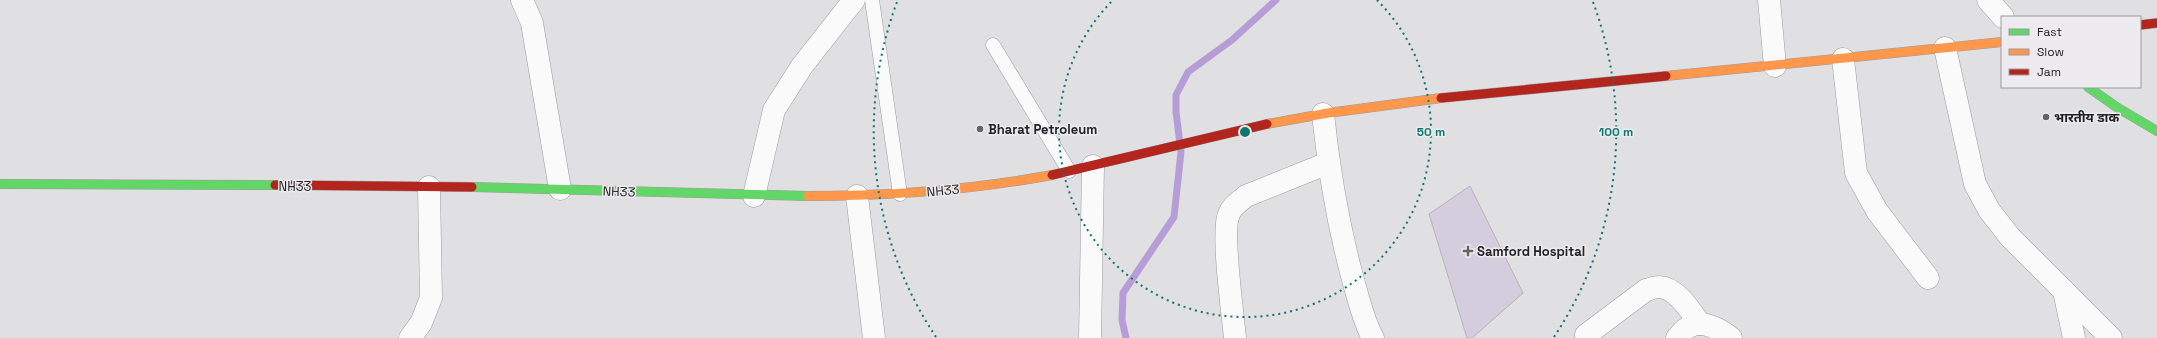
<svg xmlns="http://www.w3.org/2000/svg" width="2157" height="338" font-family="'Space Grotesk','Noto Sans Devanagari',sans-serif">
	<rect width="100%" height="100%" fill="#e0dfe1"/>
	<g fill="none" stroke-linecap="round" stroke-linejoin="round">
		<!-- stream -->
		<path stroke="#b79dd8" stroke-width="7" d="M1126,338L1122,320L1123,293L1174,217L1181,152L1176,112V95L1188,72L1232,40L1276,0"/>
	</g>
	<!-- building -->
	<path fill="#d4cdde" stroke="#b5b4b6" d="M1470,186L1523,293L1472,338H1467L1429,214Z"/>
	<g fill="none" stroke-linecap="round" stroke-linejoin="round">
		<defs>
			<g id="lane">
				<path d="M872,0L900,194"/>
				<path d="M993,45L1069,171"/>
			</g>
			<g id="street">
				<path d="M522,0L532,23L560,189"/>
				<path d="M1769,0L1775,66"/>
				<path d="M1988,0L2003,17"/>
				<path d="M1945,48L1975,184L1989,210L2010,237L2111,338"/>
				<path d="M1843,59L1856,173L1877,211L1928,278"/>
				<path d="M1323,114C1329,172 1339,230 1355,287C1360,304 1364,322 1373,338"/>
				<path d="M754,196L774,110L802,66L854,0"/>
				<path d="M857,196L874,338"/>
				<path d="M2064,291L2074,338"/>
				<path d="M1586,335L1646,290C1650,289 1655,287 1659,287C1676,287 1691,311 1700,324"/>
				<path d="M410,338L421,323L431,298L429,187"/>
				<path d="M1090,338L1093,166"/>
				<path d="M1235,338C1233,316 1221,230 1229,214C1232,206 1239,202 1246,196L1328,163"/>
				<path d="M1677,338C1680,335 1684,329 1689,327C1702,319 1720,329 1731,338"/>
			</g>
			<g id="fast">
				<path d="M2088,87L2118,108L2157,131"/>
				<path d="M0,184L275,185"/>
				<path d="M472,187L808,196"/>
			</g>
			<g id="slow">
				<path d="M1666,76L2002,42"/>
				<path d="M1267,124L1328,113L1441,98"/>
				<path d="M808,196C890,196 971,190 1052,175"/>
			</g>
			<g id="jam">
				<path d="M2140,25L2157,23"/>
				<path d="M1441,98L1666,76"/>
				<path d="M1052,175L1267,124"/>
				<path d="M275,185L472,187"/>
			</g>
		</defs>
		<!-- lane casing -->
		<use href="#lane" stroke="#9c9b9d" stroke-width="15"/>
		<!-- street casing -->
		<use href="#street" stroke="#9c9b9d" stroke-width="23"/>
		<!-- fast casing -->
		<use href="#fast" stroke="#9c9b9d" stroke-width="10"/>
		<!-- slow casing -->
		<use href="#slow" stroke="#9c9b9d" stroke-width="10"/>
		<!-- jam casing -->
		<use href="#jam" stroke="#9c9b9d" stroke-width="10"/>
		<!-- lane -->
		<use href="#lane" stroke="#fafafa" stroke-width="14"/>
		<!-- street -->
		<use href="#street" stroke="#fafafa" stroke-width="22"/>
		<!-- fast -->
		<use href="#fast" stroke="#63d668" stroke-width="9"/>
		<!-- slow -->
		<use href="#slow" stroke="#ff974d" stroke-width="9"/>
		<!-- jam -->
		<use href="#jam" stroke="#b3261e" stroke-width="9"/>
	</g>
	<!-- distance rings -->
	<g fill="none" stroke="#0f766e" stroke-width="2" stroke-dasharray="2 4">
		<path d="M1377 0A186 186 0 1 1 1113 0"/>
		<path d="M936 337A371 371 0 0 1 897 2M1593 2A371 371 0 0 1 1554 337"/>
	</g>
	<!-- markers -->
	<g fill="#646466" stroke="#edebef" stroke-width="1.5">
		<circle cx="2046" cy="117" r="4"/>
		<circle cx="980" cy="129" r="4"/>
		<path d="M1466 245h4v4h4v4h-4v4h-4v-4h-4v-4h4z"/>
	</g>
	<g text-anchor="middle" stroke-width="3" stroke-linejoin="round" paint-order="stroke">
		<!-- poi labels -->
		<g font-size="13" font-weight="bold" fill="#222123" stroke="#edebef" text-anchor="start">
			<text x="2054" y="122">भारतीय डाक</text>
			<text x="988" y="134">Bharat Petroleum</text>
			<text x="1477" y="256">Samford Hospital</text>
		</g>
		<!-- street labels -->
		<g font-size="13" fill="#222123" stroke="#edebef">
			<text x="295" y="191">NH33</text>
			<text transform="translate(943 190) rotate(-5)" y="5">NH33</text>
			<text transform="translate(619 191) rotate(2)" y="5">NH33</text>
		</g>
	</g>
	<circle cx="1245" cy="132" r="6" fill="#0f766e" stroke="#edebef" stroke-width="2"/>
	<g font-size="12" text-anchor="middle" font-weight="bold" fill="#0f766e" stroke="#edebef" stroke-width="3" stroke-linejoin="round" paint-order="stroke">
		<text x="1431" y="136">50 m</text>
		<text x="1616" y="136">100 m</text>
	</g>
	<!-- legend -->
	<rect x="2001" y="16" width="140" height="72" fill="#edebef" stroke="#9c9a9d"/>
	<rect x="2009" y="29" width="20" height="6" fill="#63d668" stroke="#9c9a9d"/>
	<text x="2037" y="36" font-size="12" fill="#222123">Fast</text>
	<rect x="2009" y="49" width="20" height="6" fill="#ff974d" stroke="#9c9a9d"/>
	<text x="2037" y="56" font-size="12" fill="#222123">Slow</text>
	<rect x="2009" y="69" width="20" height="6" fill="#b3261e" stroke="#9c9a9d"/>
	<text x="2037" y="76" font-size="12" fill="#222123">Jam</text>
</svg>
